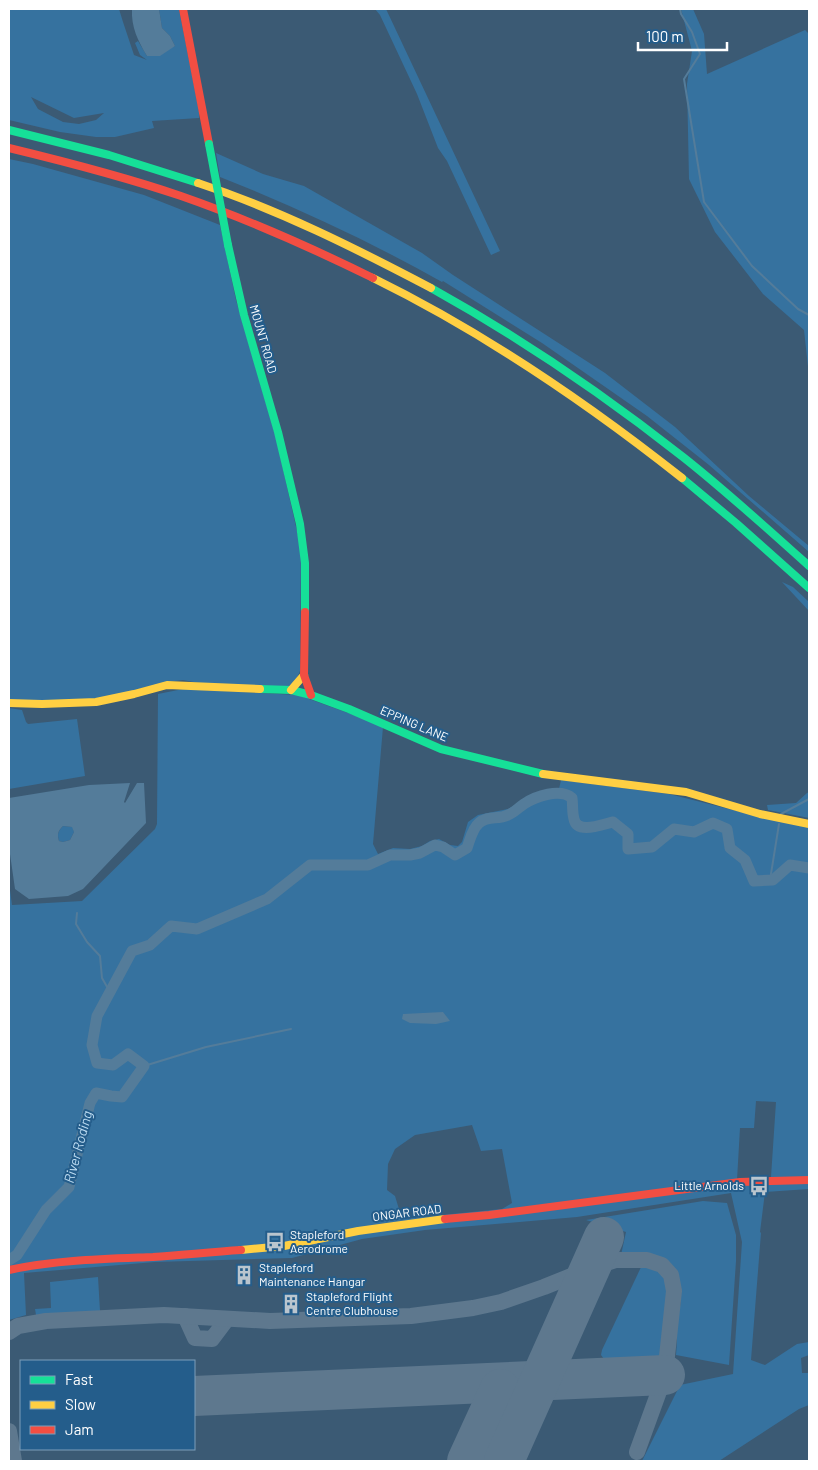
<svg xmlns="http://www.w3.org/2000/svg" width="818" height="1470" font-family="Barlow,sans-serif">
	<rect width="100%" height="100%" fill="#3b5a74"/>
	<!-- green -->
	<g fill="#36729f" fill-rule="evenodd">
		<path d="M9,9H119L123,22L134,55L147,60L140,55L135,43L138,41L147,56L175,46L170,36L162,28L159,9H179L199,111V118L152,121L154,128L115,137H96L60,132L9,120ZM31,97L74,118L104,113L96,120L79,124L63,122L38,109Z"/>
		<path d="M375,9H386L500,251L491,255L447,161L438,148L417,94L380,15Z"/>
		<path d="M681,9H693L704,34L707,74L805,30L809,34V376L804,330L763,294L715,232L689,179L687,84L692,51Z"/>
		<path d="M216,153L263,174L304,186L422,253L453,275L605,373L675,427L749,496L809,546V552L709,465L647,416L542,343L443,281L442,282C371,242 296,207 220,177Z"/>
		<path d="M9,159L33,164L144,195L220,225L236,300L276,438L301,549L300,671C297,679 295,683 287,687L199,683L183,680L167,682L95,700H9Z"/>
		<path d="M782,582L793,587L809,602V611Z"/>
		<path d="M183,689L298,695L362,718L383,727L373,844L378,854L393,848L410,849L422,846L430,841L439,839L450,845L458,846L462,842L468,822L478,815L508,809L531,796L559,789L561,780L669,794L765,818L809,826V1189L765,1192L760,1232L761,1233L751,1360L765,1365L797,1344L809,1342V1355L801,1358L802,1373H809V1405L799,1409L719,1461H642L680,1385L733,1374L742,1242L731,1193L577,1217L425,1230L362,1239L292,1258L155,1262L24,1273L26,1315L9,1320V883L12,905L82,901L155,829L157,824L158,694ZM756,1101L776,1102L771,1177L737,1180L740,1128H754ZM472,1125L481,1151L502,1149L512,1203L502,1209L402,1219L395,1196L387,1190L388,1164L395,1149L415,1135Z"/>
		<path d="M9,708L22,710L26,722L28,724L77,719L85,776L9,789Z"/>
		<path d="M809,792V818L768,810L767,805L796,803L807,793Z"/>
		<path d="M63,826L73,827L74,832L70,840L63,842L59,841C57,834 58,831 63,826Z"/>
		<path d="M703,1201L727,1203L736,1235V1261L729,1365L676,1355C677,1344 677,1334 677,1324C678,1315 681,1305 681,1296C681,1259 653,1252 621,1255L626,1232L586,1220Z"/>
		<path d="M642,1265C661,1267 668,1272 671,1292L664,1357L604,1359L601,1355L602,1350Z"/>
		<path d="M98,1277L100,1311L36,1315L35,1309L51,1308L50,1282Z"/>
	</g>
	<!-- water -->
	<g fill="#547c9a" fill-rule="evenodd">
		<path d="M132,9H159L162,28L170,36L175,46L160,56H147C138,41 131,27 132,9Z"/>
		<path d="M130,783L124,802L125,803L137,783H144L146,823L83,889L68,896L29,899L15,889L9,847V798L89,785ZM63,826L72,827L74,832L70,840L63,842L59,841C57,834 58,831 63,826Z"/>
		<path d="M443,1012L450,1021L436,1024L410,1023L402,1019L403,1014Z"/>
	</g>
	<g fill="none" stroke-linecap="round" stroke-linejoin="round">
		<!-- stream -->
		<g stroke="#547c9a" stroke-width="2">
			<path d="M680,9L681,14L692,32L700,54L684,79L704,202L752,266L798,309L809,315"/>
			<path d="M781,814L809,799"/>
			<path d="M770,880L779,824"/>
			<path d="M77,913L76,924L87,942L100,956L102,978L110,992"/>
			<path d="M144,1066L206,1047L291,1029"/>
		</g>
		<!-- river -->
		<path stroke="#547c9a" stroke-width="11" d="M9,1260L17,1255L46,1210L69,1187L90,1103L96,1093L111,1096L122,1097L144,1066L128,1054L113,1065L97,1063L92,1045L97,1016L132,951L150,945L171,926L197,929L267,899L310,865H368L390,855H410L420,853L435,845L443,847L455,855L467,848C470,840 472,829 479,823C488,815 498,820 508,815C514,813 519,807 524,804C536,796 560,788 572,798C573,805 572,812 574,819C577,835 603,824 613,822L628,834V849L652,847L674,829L694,832L713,823L727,829L730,848L745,860L754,881L773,880L790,865L809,868"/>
		<!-- taxiway -->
		<g stroke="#5e788e" stroke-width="16">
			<path d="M563,1280L574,1277L580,1282L581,1290"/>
			<path d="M185,1316L195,1338L212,1339L227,1319"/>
			<path d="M9,1332L18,1326L46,1321L164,1315L270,1321L411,1316L473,1308L501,1302L544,1287L591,1268L616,1260H647L662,1265L671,1275L674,1291L665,1375L637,1452"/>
			<path d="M9,1431L14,1461"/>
		</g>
		<!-- runway -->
		<g stroke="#5e788e" stroke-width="40">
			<path d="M194,1396L665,1375"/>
			<path d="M467,1461L500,1389"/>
			<path d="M504,1461L604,1237"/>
		</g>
		<!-- fast -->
		<g stroke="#16e098" stroke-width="8">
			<path d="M9,130L109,155L198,183"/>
			<path d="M228,245L244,315L278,432L300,524L305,563V612"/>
			<path d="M431,288C519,337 603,394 683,457C726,491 768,529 809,566"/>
			<path d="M682,478L736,523L809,588"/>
			<path d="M260,689L291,690L311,695L349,709L441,749L543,774"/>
		</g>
		<!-- slow -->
		<g stroke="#ffcf43" stroke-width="8">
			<path d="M198,183C279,210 355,248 431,288"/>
			<path d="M373,278C483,332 586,402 682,478"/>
			<path d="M291,690L304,675"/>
			<path d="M9,703L42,704L96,702L134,694L167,685L260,689"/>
			<path d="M543,774L686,792L760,814L809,824"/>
			<path d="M241,1250L284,1246L358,1231L445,1219"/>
		</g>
		<!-- jam -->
		<g stroke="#f24e42" stroke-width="8">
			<path d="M183,9L209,144"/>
			<path d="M9,148C67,162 125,177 181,196C247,219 310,247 373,278"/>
			<path d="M305,612L304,675L311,695"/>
			<path d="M445,1219L489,1215L740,1182L809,1180"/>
			<path d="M9,1270C56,1260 105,1259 153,1257C182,1255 211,1252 241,1250"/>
		</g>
		<!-- fast-bridge -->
		<path stroke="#16e098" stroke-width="8" d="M209,144L228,245"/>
	</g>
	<!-- icons -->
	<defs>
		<symbol id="bus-bare" viewBox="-9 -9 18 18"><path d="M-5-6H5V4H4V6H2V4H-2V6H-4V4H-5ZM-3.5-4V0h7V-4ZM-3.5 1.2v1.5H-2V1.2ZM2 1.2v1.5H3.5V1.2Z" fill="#bac5ce" stroke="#245d8b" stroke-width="2.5" paint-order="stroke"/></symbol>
		<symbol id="building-bare" viewBox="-9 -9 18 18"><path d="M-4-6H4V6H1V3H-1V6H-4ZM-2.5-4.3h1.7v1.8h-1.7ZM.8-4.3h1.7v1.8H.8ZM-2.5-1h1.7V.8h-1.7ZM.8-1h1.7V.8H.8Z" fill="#bac5ce" stroke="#245d8b" stroke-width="2.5" paint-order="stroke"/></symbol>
	</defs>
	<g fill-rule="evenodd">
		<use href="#bus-bare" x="745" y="1172" width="28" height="28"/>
		<use href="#bus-bare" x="261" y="1228" width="28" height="28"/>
		<use href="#building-bare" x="230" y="1261" width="28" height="28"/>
		<use href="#building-bare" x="277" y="1290" width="28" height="28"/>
	</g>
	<g text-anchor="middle" stroke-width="4" stroke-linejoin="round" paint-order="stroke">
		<!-- street labels -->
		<g font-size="12" fill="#fff" stroke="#245d8b">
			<text transform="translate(263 339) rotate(74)" y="4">MOUNT ROAD</text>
			<text transform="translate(414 724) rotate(23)" y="4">EPPING LANE</text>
			<text transform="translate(407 1213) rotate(-7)" y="4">ONGAR ROAD</text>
		</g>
		<!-- poi labels -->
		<g font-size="12" fill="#fff" stroke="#245d8b" text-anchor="start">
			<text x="744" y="1190" text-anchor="end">Little Arnolds</text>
			<text x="290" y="1239">Stapleford<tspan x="290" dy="14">Aerodrome</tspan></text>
			<text x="259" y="1272">Stapleford<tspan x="259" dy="14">Maintenance Hangar</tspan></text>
			<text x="306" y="1301">Stapleford Flight<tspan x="306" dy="14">Centre Clubhouse</tspan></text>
		</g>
		<!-- water labels -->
		<g font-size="14" font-style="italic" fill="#bddcf2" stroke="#245d8b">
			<text transform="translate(78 1147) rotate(-75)" y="5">River Roding</text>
		</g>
	</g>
	<!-- border -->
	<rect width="818" height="1470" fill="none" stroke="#ffffff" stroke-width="20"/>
	<!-- legend -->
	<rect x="20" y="1360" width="175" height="90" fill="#245d8b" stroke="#7c9eb9"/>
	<rect x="30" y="1376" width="25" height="8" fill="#16e098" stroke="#7c9eb9"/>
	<text x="65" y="1385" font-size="15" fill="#ffffff">Fast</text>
	<rect x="30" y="1401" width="25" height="8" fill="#ffcf43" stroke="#7c9eb9"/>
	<text x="65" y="1410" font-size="15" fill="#ffffff">Slow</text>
	<rect x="30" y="1426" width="25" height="8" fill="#f24e42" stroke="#7c9eb9"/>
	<text x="65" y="1435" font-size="15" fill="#ffffff">Jam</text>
	<!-- scale -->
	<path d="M638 42v8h89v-8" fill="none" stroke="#ffffff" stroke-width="2.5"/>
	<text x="646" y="42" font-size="15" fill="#ffffff" stroke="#245d8b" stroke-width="4" paint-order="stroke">100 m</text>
</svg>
